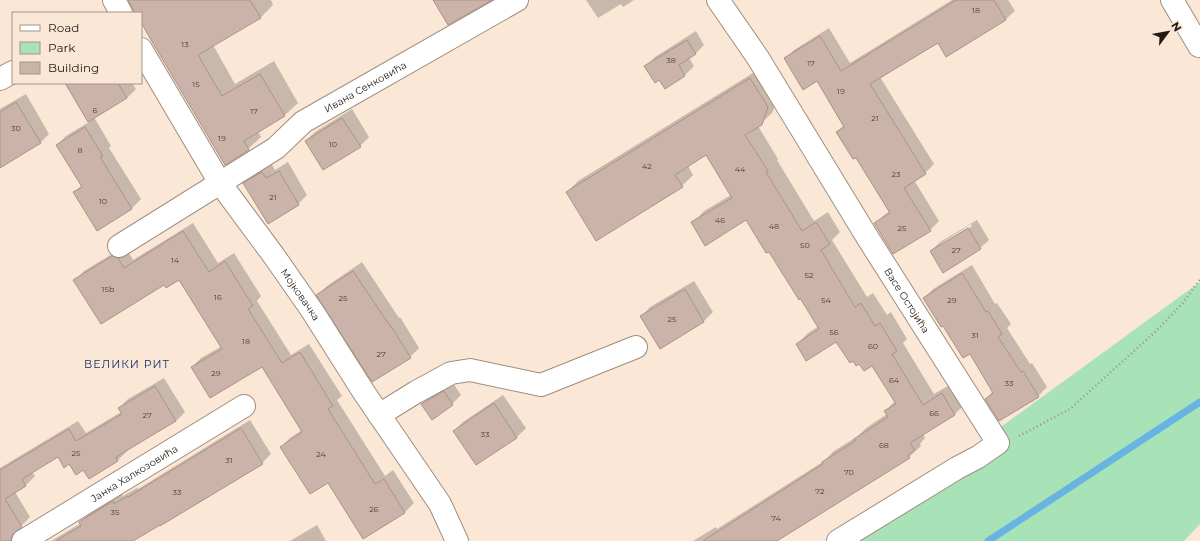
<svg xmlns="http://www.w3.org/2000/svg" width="1200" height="541" font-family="Montserrat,sans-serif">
	<rect width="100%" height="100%" fill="#fae7d6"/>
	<!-- green -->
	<path fill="#a8e2b7" d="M1200,282V524L1184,541H857L998,429Z"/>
	<!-- shadow -->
	<g fill="#0003" fill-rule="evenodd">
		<path d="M129,0H271L273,5L261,17L213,45L235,84L274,61L298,103L285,115L258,131L261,137L248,149L141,21V13H137Z"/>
		<path d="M586,0H634L623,7L621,4L598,18Z"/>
		<path d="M952,0H1008L1015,11L1006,19L938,41L880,77L934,164L925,173L914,180L939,221L930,230L875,224L884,215L890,211L856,156L837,132L844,125L817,80L785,59L794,50L829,28L850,63Z"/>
		<path d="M696,31L704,45L695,54L689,58L694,66L685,75L665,87L659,78L646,66L655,57Z"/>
		<path d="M761,68L779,96L772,113L758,126L778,159L777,160L814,221L828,212L840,232L832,240L867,297L873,293L887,315L891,312L907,339L903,343L934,394L953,383L966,403L955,414L923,434L925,438L920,444L921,446L909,457L776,541H693L716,527L717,529L824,461L834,451L858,436L866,428L887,414L885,411L895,401L873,364L860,362L853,360L837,341L797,344L808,333L819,326L769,250L746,219L693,223L704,211L731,195L706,154L688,166L693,175L682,186L567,192L578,181Z"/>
		<path d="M66,83H132L136,89L127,98L94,117L111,146L109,148L141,199L132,208L97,229L74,193L82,185L57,145L66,136L89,122Z"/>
		<path d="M26,94L49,134L40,143L0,167V109Z"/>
		<path d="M352,109L369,137L360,146L306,141L315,132Z"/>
		<path d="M288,162L307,195L298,204L268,222L244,183L253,174L271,163L275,170Z"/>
		<path d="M977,220L989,240L980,248L931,251L940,242ZM971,224L972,226L940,246V244Z"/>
		<path d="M193,223L218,263L234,253L261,296L257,301L291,355L309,344L342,396L337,400L385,476L393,470L414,503L405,512L364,538L329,481L281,447L290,438L302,430L262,366L192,367L201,358L222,346L180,279L164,283L75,280L84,271L122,248L127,249L133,260Z"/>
		<path d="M362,262L399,318L400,317L419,348L410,357L372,381L318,295L327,286Z"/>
		<path d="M972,265L995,304L997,303L1011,324L1007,328L1030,364L1032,363L1047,387L1038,396L986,399L993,391L970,353L943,325L924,298L933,289Z"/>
		<path d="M694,281L713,312L704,321L642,316L650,307Z"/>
		<path d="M164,378L185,412L176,421L126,450L127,451L118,460L89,478L84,469L69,463L58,456L32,472L35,476L26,485L15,492L30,517L20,527L19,531L24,541H0V468L78,421L86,433L121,412L119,408L128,399Z"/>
		<path d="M453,383L461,395L452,404H422L431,395Z"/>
		<path d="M503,395L526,428L517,437L477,464L454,431L463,422Z"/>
		<path d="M250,420L271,454L262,463L131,541H51L81,523L80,522L89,513L122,493L123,496L137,488L138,489Z"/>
		<path d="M317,525L326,541H290Z"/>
	</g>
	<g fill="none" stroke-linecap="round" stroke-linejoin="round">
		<!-- stream -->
		<path stroke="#67b4e2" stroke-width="7" d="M988,541L1200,402"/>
	</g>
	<!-- building -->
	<g fill="#ccb3aa" stroke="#aa9289">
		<path d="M128,0H250L261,18L198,55L222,96L260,74L285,116L244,141L249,150L225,165L147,33L141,22V13H135Z"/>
		<path d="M433,0H492L448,25Z"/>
		<path d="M956,0H994L1006,20L946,57L938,43L870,84L926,174L904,188L931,231L893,254L874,223L890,213L856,158L853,159L836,132L844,127L817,81L803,90L784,58L820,36L841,71Z"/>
		<path d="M687,40L696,54L679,65L685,76L665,89L659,80L655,83L644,66Z"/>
		<path d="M750,78L768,107L762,125L745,135L768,171L766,172L802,231L816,222L830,244L821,250L855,307L861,303L875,326L880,323L897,351L892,354L923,405L942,393L955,415L910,443L915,450L908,455L910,458L777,541H703L823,464L822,462L855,441L854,439L888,417L884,411L896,404L872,366L864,371L859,364L856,366L853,361L850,363L836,342L806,361L796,344L819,329L800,298L799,300L769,252L766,253L746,220L705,246L691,222L732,198L706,155L675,175L683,187L596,241L566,192Z"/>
		<path d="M65,83H118L127,98L88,122Z"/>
		<path d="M16,102L41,143L0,168V112Z"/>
		<path d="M342,118L361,147L323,170L305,141Z"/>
		<path d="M85,127L103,156L100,157L132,209L97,231L73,192L82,187L56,145Z"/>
		<path d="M279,171L299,205L268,224L243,183L262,172L266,178Z"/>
		<path d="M968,228L981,249L943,273L930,251Z"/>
		<path d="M183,231L209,272L225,261L253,306L248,309L282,363L300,352L333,406L328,409L375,484L384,479L405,513L363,539L328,483L310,494L280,447L302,432L262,367L210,398L191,367L222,349L179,280L166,288L164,285L101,324L73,280L112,256L118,258L124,268Z"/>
		<path d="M353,271L390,326H391L411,358L372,382L316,295Z"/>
		<path d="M962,273L986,312L988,311L1002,334L998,337L1021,372L1023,371L1039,397L999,421L985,399L993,393L970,354L963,358L943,326L941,327L923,298Z"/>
		<path d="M685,289L704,322L660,349L640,316Z"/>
		<path d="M155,386L176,421L116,457L118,461L89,479L83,470L76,475L69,464L64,468L58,457L22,479L26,486L5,499L22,527L12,535L11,541H0V470L69,429L76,441L122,414L118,408Z"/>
		<path d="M444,391L453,405L432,420L421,404Z"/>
		<path d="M494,403L517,438L476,465L453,431Z"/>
		<path d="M241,428L263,464L160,526V525L133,541H56L81,526L79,522L113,501L114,504L128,496V497Z"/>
	</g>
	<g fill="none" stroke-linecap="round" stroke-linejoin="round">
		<defs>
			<g id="minor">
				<path d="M114,0L121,13"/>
				<path id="s1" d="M718,0L758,58L869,240L998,443L978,457L957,468L838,541"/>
				<path d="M1172,0L1199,46"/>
				<path id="s2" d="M141,49L220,183L274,256L313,312L363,391L440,504L457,541"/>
				<path d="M0,79L13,72"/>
				<path id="s3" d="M119,246L276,148L303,122L517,0"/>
				<path d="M379,415L416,392L451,373L470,370L541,385L636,347"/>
				<path id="s4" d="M23,541L244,406"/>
			</g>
		</defs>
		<!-- minor casing -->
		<use href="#minor" stroke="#9f8e7e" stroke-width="24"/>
		<!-- path -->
		<path stroke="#9f9185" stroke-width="2.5" stroke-dasharray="1 3" stroke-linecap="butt" d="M1019,436L1070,409L1155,332L1183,303L1200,279"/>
		<!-- minor -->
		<use href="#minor" stroke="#fff" stroke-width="22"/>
	</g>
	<g text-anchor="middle" stroke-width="3" stroke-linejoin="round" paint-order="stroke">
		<!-- number labels -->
		<g font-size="8" fill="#4c413a">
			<text x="976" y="13">18</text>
			<text x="185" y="47">13</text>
			<text x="671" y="63">38</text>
			<text x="811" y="66">17</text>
			<text x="196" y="87">15</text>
			<text x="841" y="94">19</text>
			<text x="95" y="113">6</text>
			<text x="254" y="114">17</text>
			<text x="875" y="121">21</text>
			<text x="16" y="131">30</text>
			<text x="222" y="141">19</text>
			<text x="333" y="147">10</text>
			<text x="80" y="153">8</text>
			<text x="647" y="169">42</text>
			<text x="740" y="172">44</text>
			<text x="896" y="177">23</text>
			<text x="273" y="200">21</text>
			<text x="103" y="204">10</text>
			<text x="720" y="223">46</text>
			<text x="774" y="229">48</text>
			<text x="902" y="231">25</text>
			<text x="805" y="248">50</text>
			<text x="956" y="253">27</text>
			<text x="175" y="263">14</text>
			<text x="809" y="278">52</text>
			<text x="108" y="292">15b</text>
			<text x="218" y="300">16</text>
			<text x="343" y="301">25</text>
			<text x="826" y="303">54</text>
			<text x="952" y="303">29</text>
			<text x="672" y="322">25</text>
			<text x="834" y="335">56</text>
			<text x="975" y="338">31</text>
			<text x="246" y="344">18</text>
			<text x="873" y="349">60</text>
			<text x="381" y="357">27</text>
			<text x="216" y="376">29</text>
			<text x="894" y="383">64</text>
			<text x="1009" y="386">33</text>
			<text x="934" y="416">66</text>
			<text x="147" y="418">27</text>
			<text x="485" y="437">33</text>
			<text x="884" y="448">68</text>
			<text x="76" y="456">25</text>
			<text x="321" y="457">24</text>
			<text x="229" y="463">31</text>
			<text x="849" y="475">70</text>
			<text x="820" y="494">72</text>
			<text x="177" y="495">33</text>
			<text x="374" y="512">26</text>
			<text x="115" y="515">35</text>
			<text x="776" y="521">74</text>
		</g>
		<!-- street labels -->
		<g font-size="10" fill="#221b15" stroke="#fae7d6">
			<text dy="4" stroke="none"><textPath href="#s3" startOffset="294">Ивана Сенковића</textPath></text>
			<text dy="4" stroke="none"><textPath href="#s2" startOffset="293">Мојковачка</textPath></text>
			<text dy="4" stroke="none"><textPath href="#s1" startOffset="355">Васе Остојића</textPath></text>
			<text dy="4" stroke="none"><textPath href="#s4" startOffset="130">Јанка Халкозовића</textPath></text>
		</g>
		<!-- neighbourhood labels -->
		<g font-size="11" letter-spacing="1" fill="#152f65" stroke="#fae7d6">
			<text x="127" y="368">ВЕЛИКИ РИТ</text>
		</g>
	</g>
	<!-- legend -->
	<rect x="12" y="12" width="130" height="72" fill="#fae7d6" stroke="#a49589"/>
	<rect x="20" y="25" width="20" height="6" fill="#ffffff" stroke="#a49589"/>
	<text x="48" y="32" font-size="12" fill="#221b15">Road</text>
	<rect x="20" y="42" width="20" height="12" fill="#a8e2b7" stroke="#a49589"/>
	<text x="48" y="52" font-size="12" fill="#221b15">Park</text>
	<rect x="20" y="62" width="20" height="12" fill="#ccb3aa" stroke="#a49589"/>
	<text x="48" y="72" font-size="12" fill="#221b15">Building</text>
	<!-- north arrow -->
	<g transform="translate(1168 32) rotate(58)" stroke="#fae7d6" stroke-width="3" paint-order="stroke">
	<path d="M0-3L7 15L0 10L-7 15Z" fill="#221b15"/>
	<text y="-6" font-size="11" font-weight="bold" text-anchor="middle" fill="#221b15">N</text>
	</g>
</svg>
